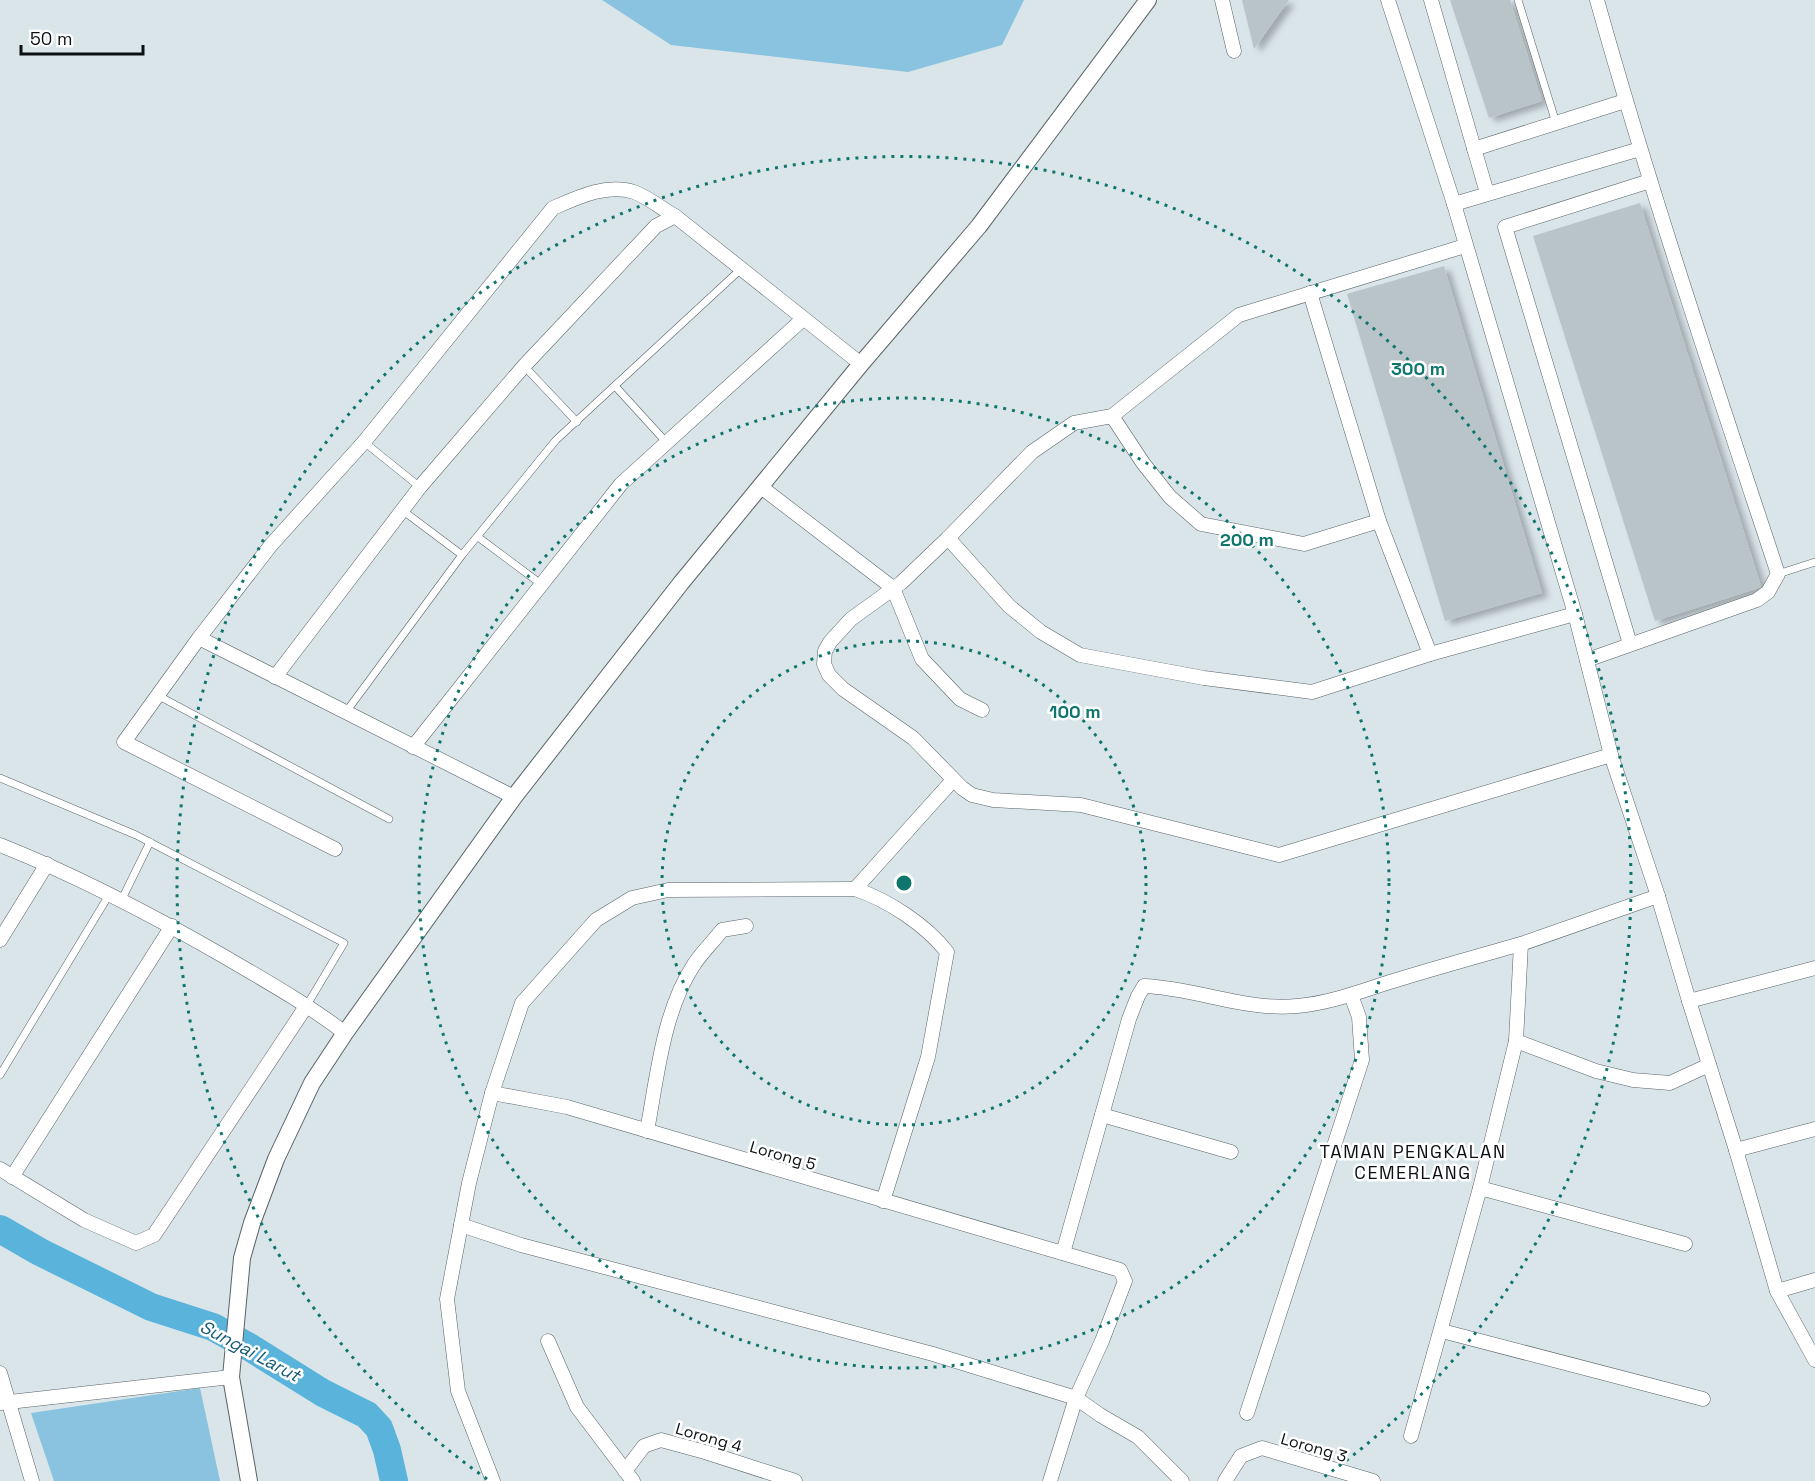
<svg xmlns="http://www.w3.org/2000/svg" width="1815" height="1481" font-family="'Space Grotesk',sans-serif">
	<defs>
		<filter id="shadow"><feDropShadow dx="6" dy="4" stdDeviation="3" flood-color="#0004"/></filter>
	</defs>
	<rect width="100%" height="100%" fill="#dae5ea"/>
	<!-- green -->
	<g fill="#8ac3df">
		<path d="M602,0H1024L1002,45L908,72L671,45Z"/>
		<path d="M200,1388L220,1481H54L31,1413Z"/>
	</g>
	<g fill="none" stroke-linecap="round" stroke-linejoin="round">
		<!-- river -->
		<path stroke="#59b3da" stroke-width="28" d="M0,1229L40,1252L151,1307L213,1327L251,1348L323,1393L367,1415L379,1428L387,1450L394,1481"/>
	</g>
	<!-- building -->
	<g fill="#b9c4c9" filter="url(#shadow)">
		<path d="M1242,0H1289L1254,49Z"/>
		<path d="M1450,0H1510L1542,101L1489,118Z"/>
		<path d="M1640,203L1761,586L1756,589L1655,621L1533,236Z"/>
		<path d="M1444,266L1542,593L1445,621L1347,294Z"/>
	</g>
	<g fill="none" stroke-linecap="round" stroke-linejoin="round">
		<defs>
			<g id="service">
				<path d="M1518,0L1556,123"/>
				<path d="M524,366L577,422"/>
				<path d="M615,386L667,443"/>
				<path d="M364,442L420,487"/>
				<path d="M402,510L462,555"/>
				<path d="M478,537L541,584"/>
				<path d="M1778,574L1815,562"/>
				<path d="M157,695L389,819"/>
				<path d="M346,712L462,555L556,440L741,269"/>
				<path d="M0,778L136,835L344,943L307,1005"/>
				<path d="M121,901L150,842"/>
				<path d="M0,1075L109,895"/>
			</g>
			<g id="minor">
				<path d="M1222,0L1234,51"/>
				<path d="M1388,0L1454,204L1575,614L1611,755L1658,896L1689,1001L1815,968"/>
				<path d="M1431,0L1487,193"/>
				<path d="M1474,149L1625,101"/>
				<path d="M1454,204L1640,149"/>
				<path d="M1465,246L1239,315L1112,416L1074,423L1032,452L948,538L901,583L851,619L830,642L825,651L824,664L829,675L843,689L913,738L962,788L972,795L993,800L1081,805L1279,855L1611,755"/>
				<path d="M1310,293L1379,521L1430,654"/>
				<path d="M1112,416L1143,463L1170,497L1201,524L1304,544L1379,521"/>
				<path d="M761,487L893,588L922,659L960,699L982,710"/>
				<path d="M948,538L1009,606L1041,632L1080,655L1204,678L1312,692L1430,654L1575,614"/>
				<path d="M199,638L271,545L364,442L553,208C578,197 607,183 634,192C648,197 662,209 675,216"/>
				<path d="M1630,644L1505,227L1650,181"/>
				<path d="M1587,660L1757,600L1768,592L1778,574C1715,383 1651,193 1597,0"/>
				<path d="M275,677L420,487L524,366L656,226L675,216L861,364"/>
				<path d="M413,747L621,484L803,319"/>
				<path d="M0,845C78,876 152,915 225,957C266,981 307,1004 345,1033"/>
				<path d="M335,849L124,742L199,638L514,797"/>
				<path d="M855,889L953,780"/>
				<path d="M0,940L47,864"/>
				<path d="M1689,1001L1736,1150L1777,1291L1815,1360"/>
				<path d="M1516,1041L1596,1071L1633,1080L1670,1083L1709,1065"/>
				<path d="M492,1093L567,1107L1120,1270L1125,1281L1102,1341L1076,1398L1050,1481"/>
				<path d="M1102,1115L1231,1152"/>
				<path d="M647,1131C657,1078 663,1012 693,966C701,953 713,942 722,930L746,926"/>
				<path d="M1736,1150L1815,1129"/>
				<path d="M0,1169L84,1220L136,1243L154,1235L307,1005"/>
				<path d="M12,1177L172,926"/>
				<path d="M1480,1188L1685,1244"/>
				<path d="M461,1225L521,1245L933,1354L1076,1398L1100,1415L1138,1437L1182,1481"/>
				<path d="M1063,1253L1129,1019L1138,996L1144,986C1196,988 1245,1011 1297,1006C1334,1003 1368,988 1403,978C1442,966 1482,955 1521,944"/>
				<path d="M1777,1291L1815,1280"/>
				<path d="M1442,1331L1703,1399"/>
				<path d="M548,1341L577,1407L633,1481"/>
				<path d="M0,1373L32,1481"/>
				<path d="M0,1403L231,1377"/>
				<path d="M1247,1413L1362,1060L1359,1017L1351,995"/>
				<path d="M1411,1436L1480,1188L1516,1041L1521,944L1658,896"/>
				<path d="M625,1471L644,1446L661,1440L705,1452L795,1481"/>
				<path d="M493,1481L458,1391L447,1299L469,1183L492,1093L522,1003L596,920L632,898L668,890L855,889C888,900 926,925 947,952L928,1057L883,1201"/>
				<path d="M1225,1481L1241,1456L1262,1448L1373,1481"/>
			</g>
			<path id="tertiary" d="M249,1481L231,1377L242,1258L252,1223L276,1159L312,1083L345,1033L514,797L681,583L861,364L979,226L1148,0"/>
		</defs>
		<!-- service casing -->
		<use href="#service" stroke="#596367" stroke-width="8"/>
		<!-- minor casing -->
		<use href="#minor" stroke="#596367" stroke-width="15"/>
		<!-- tertiary casing -->
		<use href="#tertiary" stroke="#596367" stroke-width="18"/>
		<!-- service -->
		<use href="#service" stroke="#fff" stroke-width="7"/>
		<!-- minor -->
		<use href="#minor" stroke="#fff" stroke-width="14"/>
		<!-- tertiary -->
		<use href="#tertiary" stroke="#fff" stroke-width="16"/>
	</g>
	<!-- distance rings -->
	<g fill="none" stroke="#0f766e" stroke-width="3" stroke-dasharray="3 6">
		<circle cx="904" cy="883" r="242"/>
		<circle cx="904" cy="883" r="485"/>
		<path d="M487 1479A727 727 0 1 1 1321 1479"/>
	</g>
	<g text-anchor="middle" stroke-width="5" stroke-linejoin="round" paint-order="stroke">
		<!-- street labels -->
		<g font-size="16" fill="#0c1012" stroke="#fff">
			<text transform="translate(783 1155) rotate(16)" y="6">Lorong 5</text>
			<text transform="translate(709 1437) rotate(16)" y="6">Lorong 4</text>
			<text transform="translate(1314 1447) rotate(16)" y="6">Lorong 3</text>
		</g>
		<!-- neighbourhood labels -->
		<g font-size="18" letter-spacing="1.5" fill="#0c1012" stroke="#fff">
			<text x="1413" y="1158">TAMAN PENGKALAN<tspan x="1413" dy="21">CEMERLANG</tspan></text>
		</g>
		<!-- water labels -->
		<g font-size="18" font-style="italic" fill="#145b76" stroke="#fff">
			<text transform="translate(250 1351) rotate(28)" y="6">Sungai Larut</text>
		</g>
	</g>
	<circle cx="904" cy="883" r="9" fill="#0f766e" stroke="#fff" stroke-width="3"/>
	<g font-size="18" text-anchor="middle" font-weight="bold" fill="#0f766e" stroke="#fff" stroke-width="5" stroke-linejoin="round" paint-order="stroke">
		<text x="1418" y="375">300 m</text>
		<text x="1247" y="546">200 m</text>
		<text x="1075" y="718">100 m</text>
	</g>
	<!-- scale -->
	<path d="M21 45v9h122v-9" fill="none" stroke="#0c1012" stroke-width="3"/>
	<text x="30" y="45" font-size="18" fill="#0c1012" stroke="#ffffff" stroke-width="4.5" paint-order="stroke">50 m</text>
</svg>
